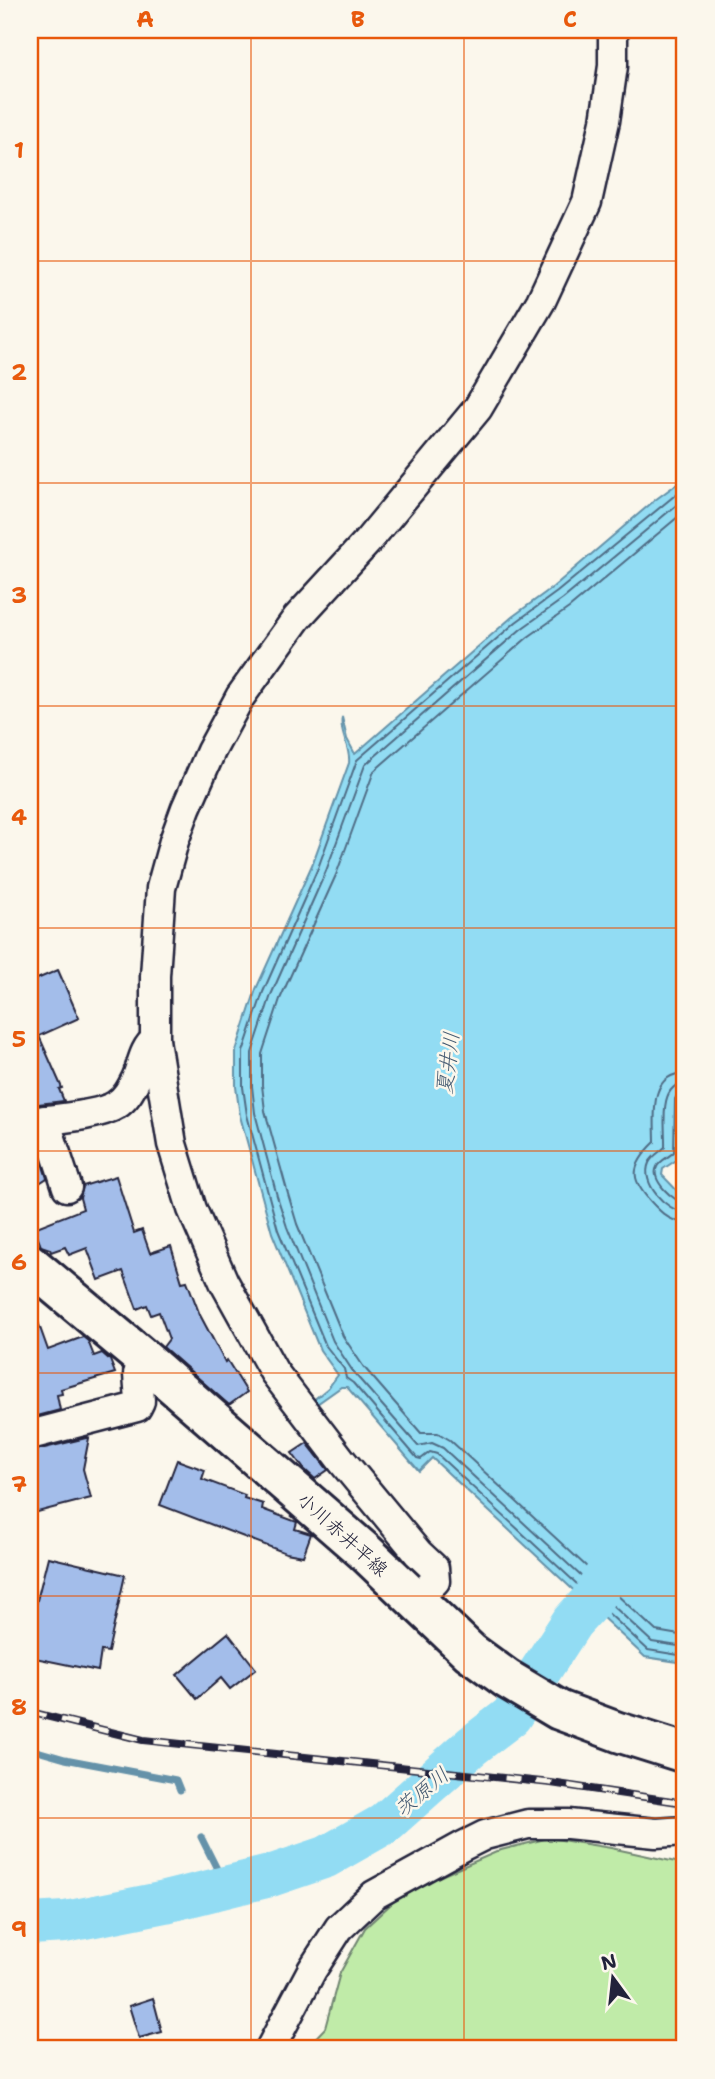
<svg xmlns="http://www.w3.org/2000/svg" width="715" height="2079" font-family="'Shantell Sans','Klee One',sans-serif">
	<rect width="100%" height="100%" fill="#fbf7ec"/>
	<filter id="ink" filterUnits="userSpaceOnUse"><feTurbulence type="fractalNoise" baseFrequency=".0143" numOctaves="2"/><feDisplacementMap in="SourceGraphic" scale="14" xChannelSelector="R" yChannelSelector="G"/><feConvolveMatrix kernelMatrix="1 2 1 2 8 2 1 2 1" color-interpolation-filters="sRGB"/></filter>
	<g filter="url(#ink)">
		<!-- green -->
		<path fill="#c0eba8" stroke="#718672" stroke-width="2" d="M549,1838L611,1848L685,1864V2049H305L325,2028L340,1973L365,1928L404,1892L501,1850Z"/>
		<!-- water -->
		<path fill="#92dcf3" stroke="#6592a9" stroke-width="2" d="M685,478V1034L681,1157L663,1169L662,1175L685,1199V1663L645,1657L432,1458L419,1471L347,1387H341L314,1406L311,1402L328,1388L338,1375L320,1350L272,1233L240,1116L236,1087V1051L256,989L312,865L349,763C351,748 339,734 342,717L347,739L355,754L512,617L553,587L655,500Z"/>
		<g fill="none" stroke-linecap="round" stroke-linejoin="round">
			<!-- shore -->
			<g stroke="#4f6c85" stroke-width="2">
				<path d="M685,487L557,592L516,622L357,760L318,868L263,992L243,1052V1087L247,1115L278,1230L326,1346L344,1369L346,1378L353,1383L417,1458L421,1459L430,1452L437,1454L648,1650L685,1656"/>
				<path d="M685,498L563,599L521,629L365,765L326,871L271,995L252,1053V1086L255,1113L277,1196L287,1227L333,1341L354,1373L418,1446L432,1443L443,1448L652,1642L685,1647"/>
				<path d="M685,511L569,608L528,637L374,771L336,875L280,999L262,1054V1085L265,1111L288,1194L297,1224L343,1336L363,1366L421,1433H438L450,1440L656,1631L685,1636"/>
				<path d="M685,1073C648,1074 655,1115 655,1142C628,1168 630,1181 656,1207C665,1216 672,1222 685,1222"/>
				<path d="M685,1083C657,1085 666,1127 665,1147C660,1152 652,1156 649,1163C640,1183 666,1211 685,1212"/>
				<path d="M685,1092L678,1094L675,1099L674,1152C669,1157 659,1161 657,1167C650,1180 674,1202 685,1203"/>
			</g>
			<!-- stream -->
			<g stroke="#6592a9" stroke-width="7">
				<path d="M30,1749L65,1759L176,1780L180,1790"/>
				<path d="M201,1837L218,1871L270,1876"/>
			</g>
			<!-- river -->
			<path stroke="#92dcf3" stroke-width="42" d="M30,1924L65,1922L165,1902L270,1876L326,1857L384,1824L472,1746L511,1716L572,1622L592,1600L616,1556"/>
		</g>
		<!-- building -->
		<g fill="#a3bdea" stroke="#22223b" stroke-width="2">
			<path d="M58,970L79,1018L39,1036L62,1088L59,1089L64,1101L30,1105V982Z"/>
			<path d="M30,1138L35,1143L47,1178L30,1189Z"/>
			<path d="M116,1176L134,1233L142,1230L150,1253L171,1246L182,1282L187,1281L200,1315L225,1362L227,1360L247,1392L229,1405L163,1347L169,1339L159,1312L151,1315L147,1305L137,1309L123,1271L99,1280L87,1248L69,1255L65,1247L51,1252L50,1249L41,1246L34,1228L83,1209L80,1198L83,1186Z"/>
			<path d="M30,1308H33L48,1350L83,1337L88,1341L94,1356L102,1353L110,1360L115,1373L61,1389L62,1394L57,1395L60,1410L30,1418Z"/>
			<path d="M86,1438H89L83,1469L91,1498L30,1514L32,1451Z"/>
			<path d="M307,1443L328,1470L315,1479L304,1469L292,1453Z"/>
			<path d="M177,1460L205,1470L202,1479L245,1495L244,1498L263,1504L262,1509L297,1522L295,1529L311,1534L303,1556L286,1553L160,1505Z"/>
			<path d="M48,1557L125,1575L108,1652L101,1651L98,1671L30,1657V1628Z"/>
			<path d="M228,1633L256,1669L230,1689L221,1678L197,1699L177,1675Z"/>
			<path d="M153,1998L162,2032L139,2038L129,2006Z"/>
		</g>
		<g fill="none" stroke-linecap="round" stroke-linejoin="round">
			<defs>
				<g id="street">
					<path d="M45,1120L67,1187"/>
					<path d="M30,1122C52,1119 99,1116 116,1105C126,1099 131,1089 136,1079C142,1066 143,1049 155,1040"/>
					<path d="M30,1435L137,1407L140,1401L138,1374L146,1361"/>
					<path d="M415,1600L435,1581L434,1568L418,1553L342,1461L274,1372L224,1282L192,1209L172,1144L155,1040V976L161,888L174,841L186,808L211,751L240,697L297,618L367,542L478,408L541,301L587,202L605,121L613,66V30"/>
					<path d="M270,2049L312,1970L339,1928L374,1895L463,1846L485,1835L528,1824H568L656,1833L685,1831"/>
				</g>
				<path id="secondary" d="M30,1264L146,1361L365,1552L470,1652L507,1679L559,1710L618,1732L685,1753"/>
			</defs>
			<!-- street casing -->
			<use href="#street" stroke="#22223b" stroke-width="33"/>
			<!-- secondary casing -->
			<use href="#secondary" stroke="#22223b" stroke-width="44"/>
			<!-- street -->
			<use href="#street" stroke="#fbf7ec" stroke-width="28"/>
			<!-- secondary -->
			<use href="#secondary" stroke="#fbf7ec" stroke-width="38"/>
			<defs>
				<path id="rail" d="M30,1712L143,1740L551,1783L685,1803"/>
			</defs>
			<!-- rail casing -->
			<use href="#rail" stroke="#22223b" stroke-width="8"/>
			<!-- rail -->
			<use href="#rail" stroke="#fbf7ec" stroke-width="5" stroke-dasharray="16" stroke-linecap="butt"/>
		</g>
	</g>
	<!-- grid -->
	<path fill="none" stroke="#e8590c" stroke-width="2" stroke-opacity="0.55" d="M251,30V2049M464,30V2049M30,261H685M30,483H685M30,706H685M30,928H685M30,1151H685M30,1373H685M30,1596H685M30,1818H685"/>
	<g text-anchor="middle" stroke-width="5" stroke-linejoin="round" paint-order="stroke">
		<!-- street labels -->
		<g font-size="19" fill="#22223b" stroke="#fbf7ec">
			<text transform="translate(343 1534) rotate(42)" y="7">小川赤井平線</text>
		</g>
		<!-- water labels -->
		<g font-size="21" font-style="italic" fill="#445a72" stroke="#fbf7ec">
			<text transform="translate(448 1063) rotate(-83)" y="7">夏井川</text>
			<text transform="translate(422 1792) rotate(-40)" y="7">茨原川</text>
		</g>
	</g>
	<!-- margin -->
	<rect width="715" height="2079" fill="none" stroke="#fbf7ec" stroke-width="77"/>
	<!-- north arrow -->
	<g transform="translate(613 1978) rotate(345)" stroke="#fbf7ec" stroke-width="5" paint-order="stroke">
	<path d="M0-5L12 26L0 18L-12 26Z" fill="#22223b"/>
	<text y="-10" font-size="19" font-weight="bold" text-anchor="middle" fill="#22223b">N</text>
	</g>
	<rect x="38" y="38" width="638" height="2002" fill="none" stroke="#e8590c" stroke-width="2.5"/>
	<g font-size="23" text-anchor="middle" font-weight="bold" fill="#e8590c">
		<text x="145" y="27">A</text>
		<text x="358" y="27">B</text>
		<text x="570" y="27">C</text>
		<text x="19" y="158">1</text>
		<text x="19" y="380">2</text>
		<text x="19" y="603">3</text>
		<text x="19" y="825">4</text>
		<text x="19" y="1047">5</text>
		<text x="19" y="1270">6</text>
		<text x="19" y="1492">7</text>
		<text x="19" y="1715">8</text>
		<text x="19" y="1937">9</text>
	</g>
</svg>
